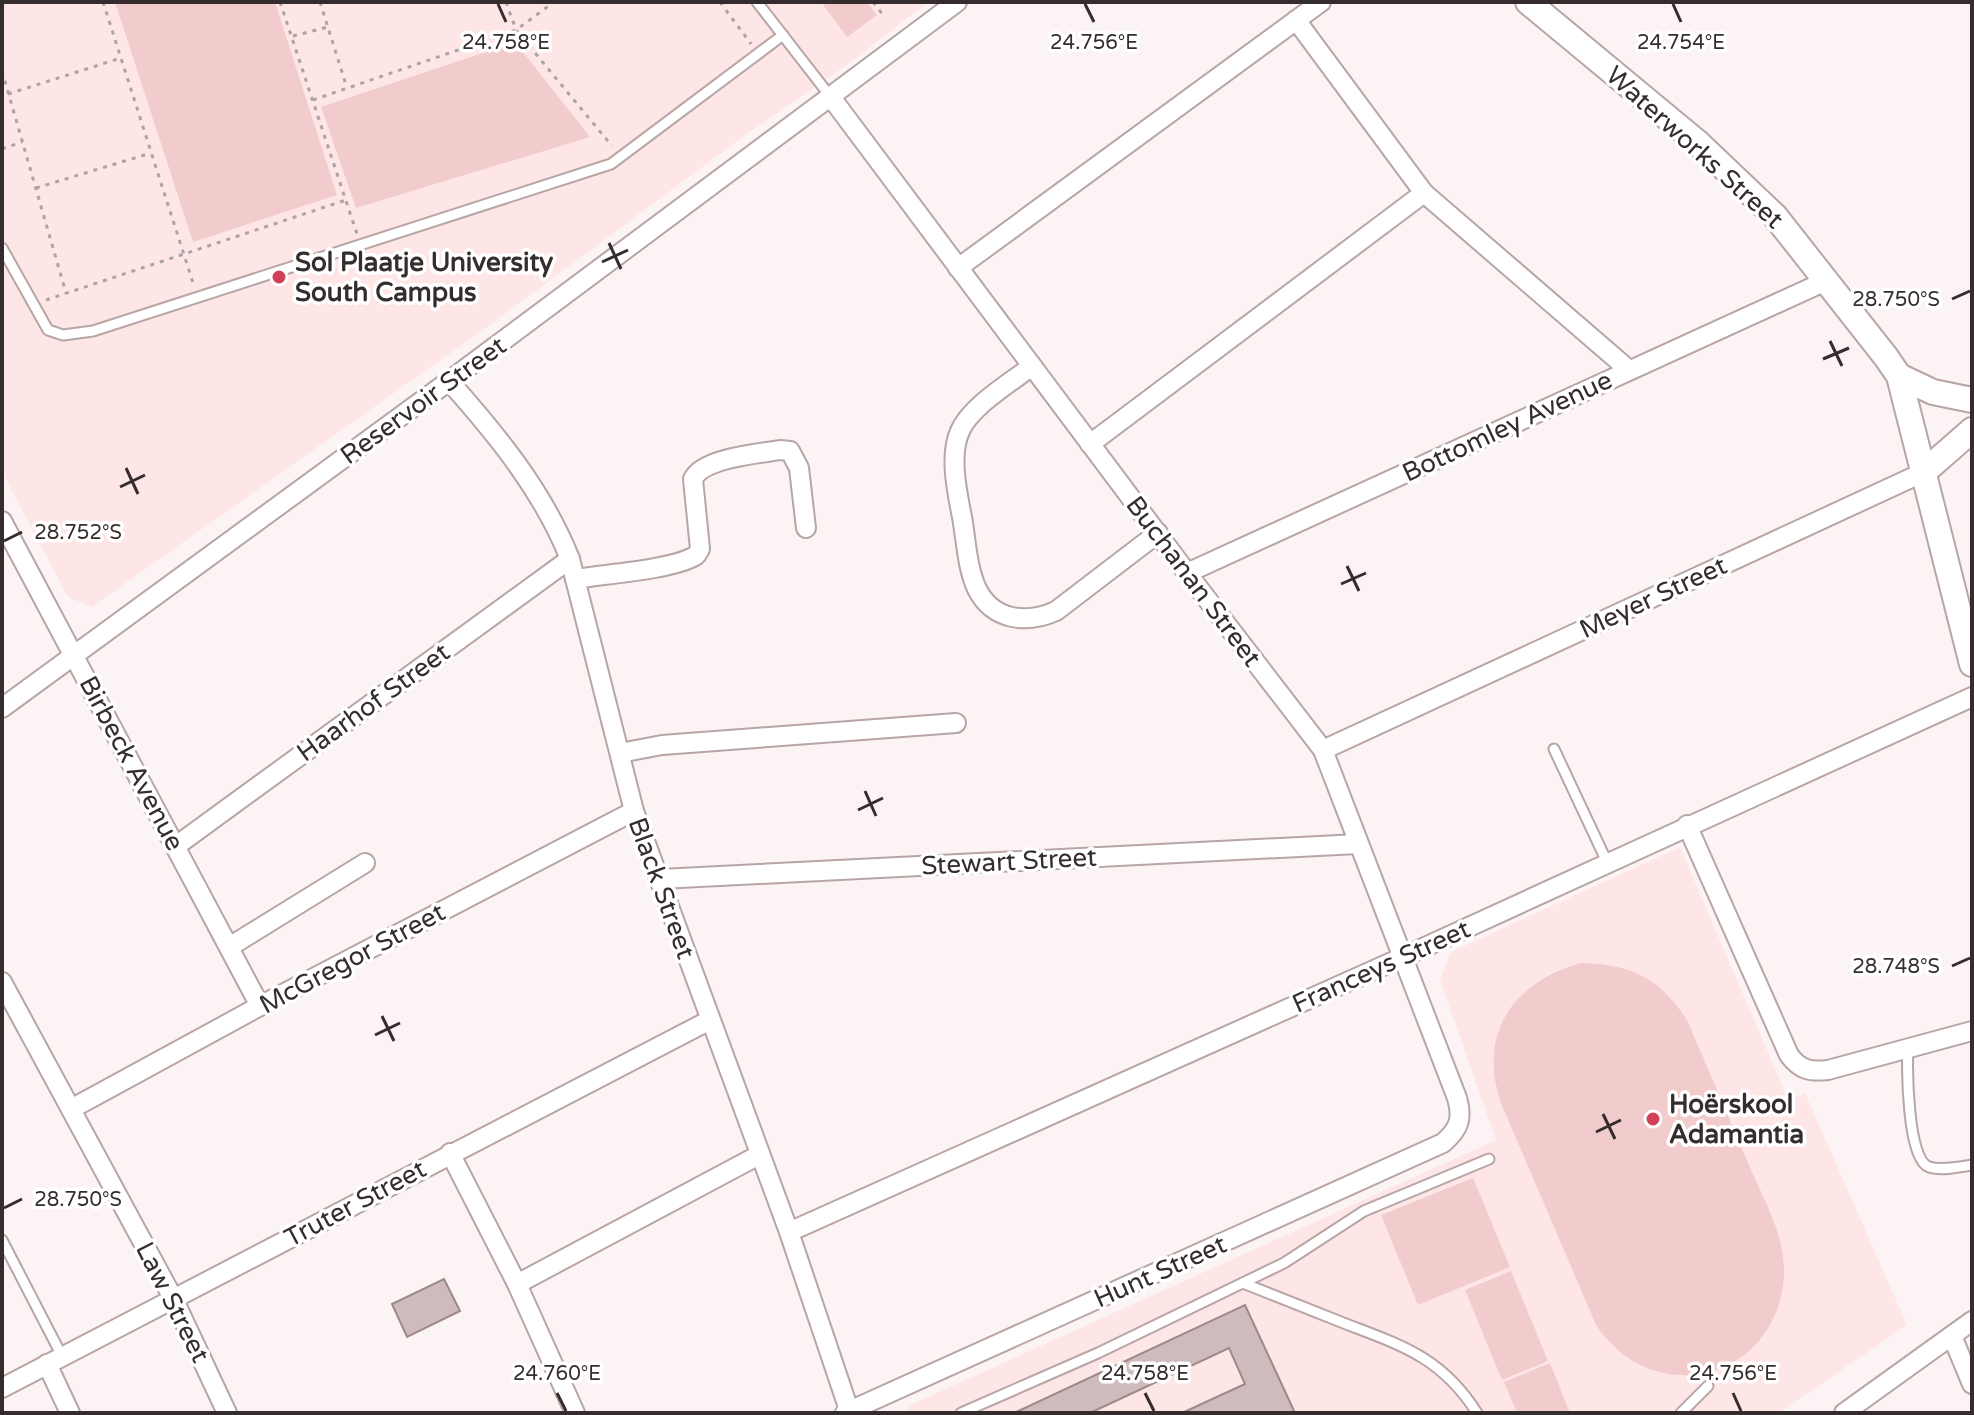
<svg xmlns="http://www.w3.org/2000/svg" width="1974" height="1415" font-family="'Varela Round',sans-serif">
	<rect width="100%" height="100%" fill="#fcf4f4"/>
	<!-- built -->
	<g fill="#fee6e6">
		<path d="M2,2H928L851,62L744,136L494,322L92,607L68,597L2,472Z"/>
		<path d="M1680,847L1788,1099L1805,1093L1907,1325L1779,1413H903L910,1405L1496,1140L1440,980L1451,952Z"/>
	</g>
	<!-- green -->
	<g fill="#f2cccd">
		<path d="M115,2H275L337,195L193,242Z"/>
		<path d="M821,2H867L877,15L847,37Z"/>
		<path d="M515,42L590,137L356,208L321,107Z"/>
		<path d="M1581,963C1631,964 1660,978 1687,1020C1709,1071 1730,1121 1752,1172C1764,1199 1780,1228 1783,1258C1791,1314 1751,1371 1693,1375C1652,1378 1618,1358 1596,1325L1500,1101C1498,1091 1494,1080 1494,1070C1490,1012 1530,977 1581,963Z"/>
		<path d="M1473,1178L1510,1267L1418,1305L1381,1215Z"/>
		<path d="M1511,1271L1548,1361L1502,1380L1465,1290Z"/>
		<path d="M1550,1363L1570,1413H1517L1504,1382Z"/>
	</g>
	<!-- building -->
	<g fill="#cfbbbc" stroke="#9c8989" stroke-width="2">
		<path d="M444,1279L460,1311L407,1337L392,1304Z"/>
		<path d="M1245,1305L1295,1413H1182L1245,1384L1229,1348L1090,1413H1014Z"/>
	</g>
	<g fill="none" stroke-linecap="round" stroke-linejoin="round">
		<defs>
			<g id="lane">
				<path d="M757,2L830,96"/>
				<path d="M2,248L48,330L63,335L93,331L611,164L783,35"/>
				<path d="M1554,749L1607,862"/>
				<path d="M1908,1047C1907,1067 1907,1160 1929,1167C1941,1171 1960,1167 1972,1165"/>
				<path d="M2,1240L62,1356"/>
				<path d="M1243,1283C1276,1296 1309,1309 1341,1322C1400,1345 1441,1356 1477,1413"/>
				<path d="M961,1413L1098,1353L1284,1263L1364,1211L1489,1159"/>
				<path d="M1681,1413L1708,1386"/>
			</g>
			<g id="street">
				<path d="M1296,20L1424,193L1629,370"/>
				<path d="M830,96L1187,573L1323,750L1457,1098C1463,1119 1459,1129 1443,1143L845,1413"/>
				<path d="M958,268L1321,2"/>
				<path d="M1032,366C1010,383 971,406 960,431C949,455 957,492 962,517C966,539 967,568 977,589C993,621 1027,624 1056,611L1158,533"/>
				<path d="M449,381C497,435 543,491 570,559L634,811L789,1232L850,1413"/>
				<path d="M1090,444L1424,193"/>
				<path d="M2,521L260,1006"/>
				<path d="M1187,573L1828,280"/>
				<path d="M575,579C605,574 666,570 691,558C697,556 697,554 700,549L693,479C703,458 757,454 780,450L790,451L799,468L806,528"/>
				<path d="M2,708L449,381L957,2"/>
				<path d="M1323,750L1924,472"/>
				<path d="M620,753L662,745L956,723"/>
				<path d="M1687,825L1789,1055C1800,1070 1810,1072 1828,1070L1972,1031"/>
				<path d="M176,846L570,559"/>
				<path d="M660,879L1358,844"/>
				<path d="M229,947L365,863"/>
				<path d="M2,982L173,1298L227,1413"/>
				<path d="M71,1109L260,1006L634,811"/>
				<path d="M450,1153L517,1284L575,1413"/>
				<path d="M789,1232L1403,957L1972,697"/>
				<path d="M517,1284L759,1155"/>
				<path d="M1952,1336L1972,1384"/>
				<path d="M47,1364L70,1413"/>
				<path d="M2,1388L710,1020"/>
				<path d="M1844,1413L1972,1321"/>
			</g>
			<g id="secondary">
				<path d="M1528,2L1697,142L1775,216L1886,357L1899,376L1972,664"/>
				<path d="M1899,376L1933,392L1972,400"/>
				<path d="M1924,472L1972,430"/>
			</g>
		</defs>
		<!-- lane casing -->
		<use href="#lane" stroke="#b8a5a5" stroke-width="13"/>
		<!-- street casing -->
		<use href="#street" stroke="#b8a5a5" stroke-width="22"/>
		<!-- secondary casing -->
		<use href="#secondary" stroke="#b8a5a5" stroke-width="28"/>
		<!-- path -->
		<g stroke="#aca4a4" stroke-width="3" stroke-dasharray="4 6" stroke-linecap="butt">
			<path d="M103,2L194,286"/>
			<path d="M280,2L357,234"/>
			<path d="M320,2L347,88"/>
			<path d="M506,2L516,30L612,146"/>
			<path d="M720,2L751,44"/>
			<path d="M873,2L883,15"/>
			<path d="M293,36L328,27"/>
			<path d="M2,71L66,293"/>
			<path d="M8,94L121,58"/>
			<path d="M313,100L516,30L554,2"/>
			<path d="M2,149L22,142"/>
			<path d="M36,188L151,153"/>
			<path d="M46,300L346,200"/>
		</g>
		<!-- lane -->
		<use href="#lane" stroke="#fff" stroke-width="9"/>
		<!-- street -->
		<use href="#street" stroke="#fff" stroke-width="18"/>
		<!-- secondary -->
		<use href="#secondary" stroke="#fff" stroke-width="24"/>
	</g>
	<!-- ticks -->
	<path fill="none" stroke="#352d2d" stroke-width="3" d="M498,4L506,22M1085,4L1094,22M1673,4L1681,22M609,243L621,269M602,262L628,250M1952,299L1970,291M1830,341L1842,366M1823,359L1849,348M126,468L138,494M120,487L145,475M4,541L22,532M1347,566L1359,591M1341,584L1366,573M865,791L876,816M858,810L883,798M1952,966L1970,958M382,1016L394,1041M375,1035L400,1023M1603,1114L1615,1139M1596,1132L1621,1120M4,1208L22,1199M557,1393L566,1411M1145,1393L1154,1411M1733,1393L1741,1411"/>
	<!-- markers -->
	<g fill="#d24157" stroke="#fff" stroke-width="3">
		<circle cx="279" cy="277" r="8"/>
		<circle cx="1653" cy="1119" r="8"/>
	</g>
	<g text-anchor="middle" stroke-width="7" stroke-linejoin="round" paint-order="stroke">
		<!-- street labels -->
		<g font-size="26" fill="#352d2d" stroke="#fff">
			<text transform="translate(1695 147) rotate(42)" y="9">Waterworks Street</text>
			<text transform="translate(423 400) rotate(-36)" y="9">Reservoir Street</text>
			<text transform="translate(1507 426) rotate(-25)" y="9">Bottomley Avenue</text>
			<text transform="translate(1194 581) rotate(53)" y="9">Buchanan Street</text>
			<text transform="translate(1653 597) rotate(-25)" y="9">Meyer Street</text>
			<text transform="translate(373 702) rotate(-36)" y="9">Haarhof Street</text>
			<text transform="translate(132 763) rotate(62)" y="9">Birbeck Avenue</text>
			<text transform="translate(1009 861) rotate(-3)" y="9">Stewart Street</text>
			<text transform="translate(662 888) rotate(70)" y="9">Black Street</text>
			<text transform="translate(352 958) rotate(-28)" y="9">McGregor Street</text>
			<text transform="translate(1381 966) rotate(-24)" y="9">Franceys Street</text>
			<text transform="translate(355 1203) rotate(-28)" y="9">Truter Street</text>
			<text transform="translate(1160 1271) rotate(-24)" y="9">Hunt Street</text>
			<text transform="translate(173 1302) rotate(63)" y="9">Law Street</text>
		</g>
		<!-- poi labels -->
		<g font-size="26" font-weight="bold" fill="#352d2d" stroke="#fff" text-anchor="start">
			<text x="295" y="271">Sol Plaatje University<tspan x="295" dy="30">South Campus</tspan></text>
			<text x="1669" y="1113">Hoërskool<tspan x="1669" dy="30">Adamantia</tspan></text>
		</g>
	</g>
	<g font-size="20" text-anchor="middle" fill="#352d2d" stroke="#fff" stroke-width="7" stroke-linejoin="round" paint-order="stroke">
		<text x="506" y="49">24.758°E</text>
		<text x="1094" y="49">24.756°E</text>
		<text x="1681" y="49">24.754°E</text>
		<text x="1896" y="306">28.750°S</text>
		<text x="78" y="539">28.752°S</text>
		<text x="1896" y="973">28.748°S</text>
		<text x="78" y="1206">28.750°S</text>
		<text x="557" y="1380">24.760°E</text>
		<text x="1145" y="1380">24.758°E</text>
		<text x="1733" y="1380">24.756°E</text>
	</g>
	<!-- border -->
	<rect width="1974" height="1415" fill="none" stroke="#352d2d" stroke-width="8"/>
</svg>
